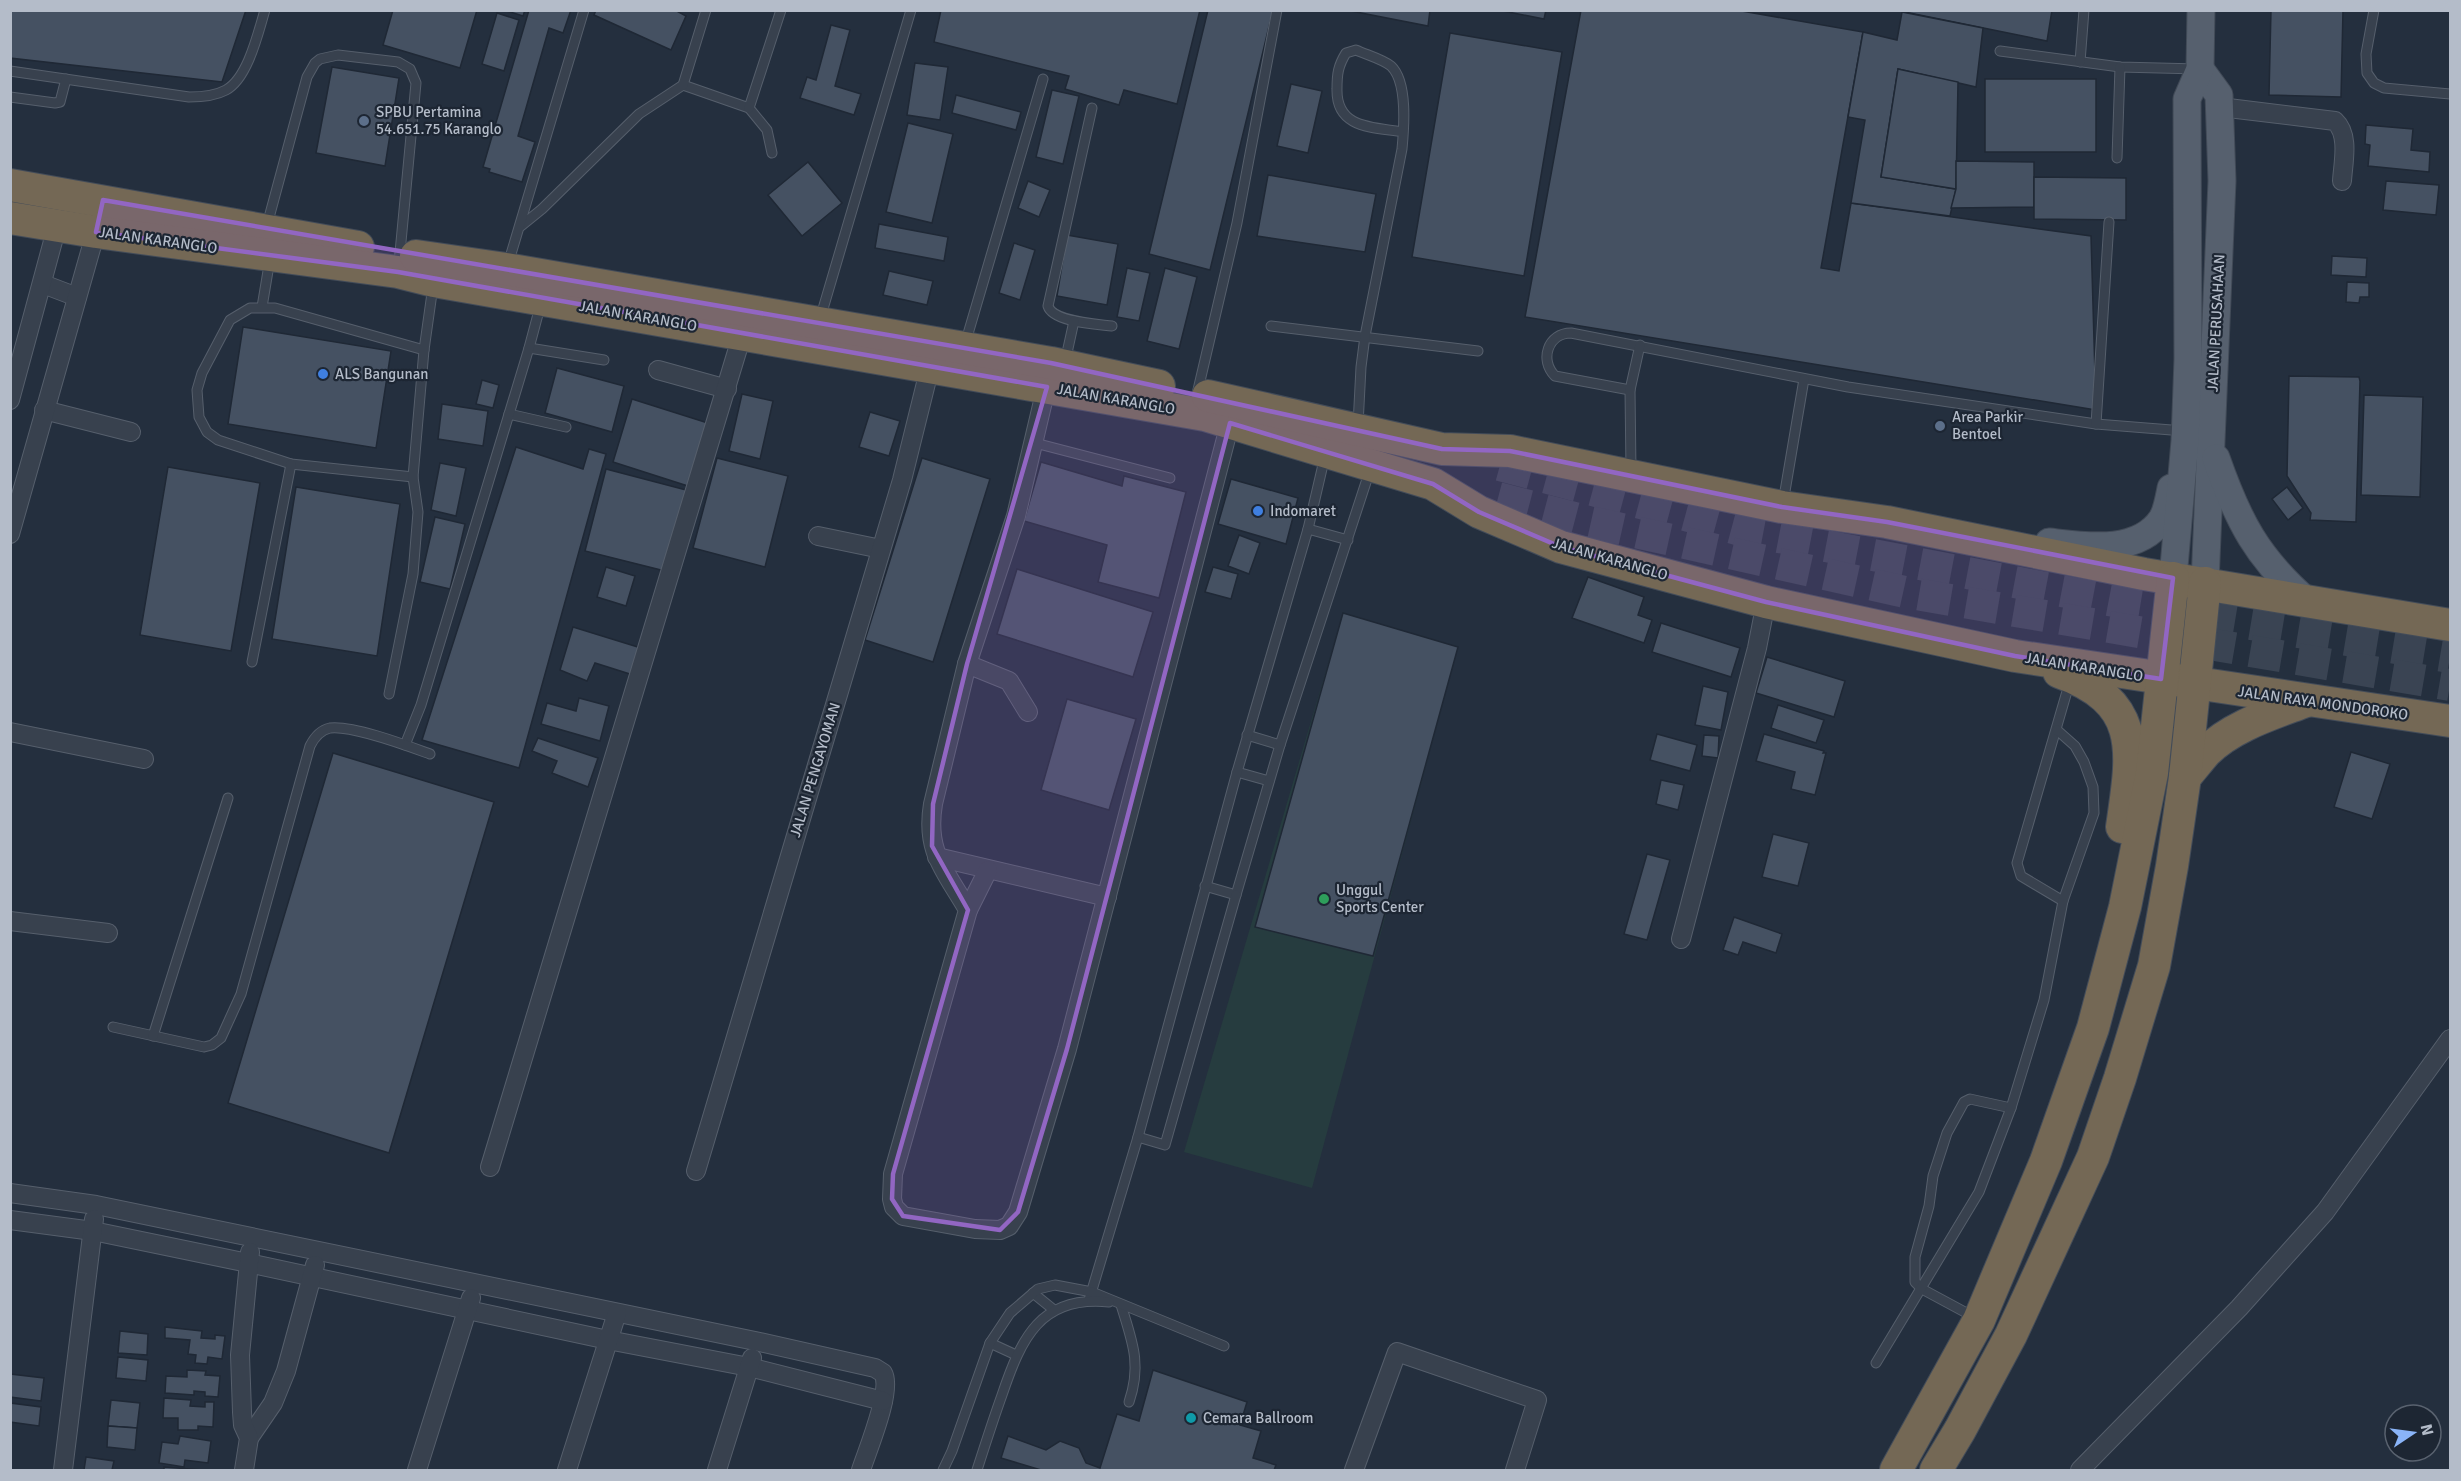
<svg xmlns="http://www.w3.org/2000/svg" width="2461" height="1481" font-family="Signika,sans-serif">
	<rect width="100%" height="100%" fill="#242f3e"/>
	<!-- green -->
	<path fill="#263c3f" d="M1343,613L1458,647L1312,1188L1184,1152Z"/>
	<!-- building -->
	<g fill="#455162" stroke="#1f2835" stroke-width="1.5">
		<path d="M10,10H246L222,82L10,58Z"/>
		<path d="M393,10H477L460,68L383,45Z"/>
		<path d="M504,10H525L523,16Z"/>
		<path d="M529,10H571L563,33L549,28L518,136L535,142L522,182L489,172L490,169L483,167Z"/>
		<path d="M596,10H675L686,16L671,50L594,15Z"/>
		<path d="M941,10H1200L1177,104L1124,90L1119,105L1065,89L1069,76L934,42Z"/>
		<path d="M1208,10H1273L1210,270L1149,254Z"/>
		<path d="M1346,10H1430L1428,26Z"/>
		<path d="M1498,10H1546L1544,19Z"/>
		<path d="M1581,10H1736L1863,32L1821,268L1839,271L1851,203L2091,236L2096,410L1525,317Z"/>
		<path d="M1895,10H2052L2047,41Z"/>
		<path d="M2271,10H2343L2341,97L2269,95Z"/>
		<path d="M1902,12L1983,28L1976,87L1898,69L1881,177L1956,189L1950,216L1851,203L1865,120L1848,117L1863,32L1897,40Z"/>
		<path d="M497,13L519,20L504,71L482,64Z"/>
		<path d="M831,25L850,30L835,86L861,94L854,115L800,98L807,77L816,80Z"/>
		<path d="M1450,33L1562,52L1524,276L1412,257Z"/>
		<path d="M915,63L948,67L940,120L907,115Z"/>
		<path d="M332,67L399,78L385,166L316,153Z"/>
		<path d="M1898,69L1958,82L1956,189L1881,177Z"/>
		<rect x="1985" y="79" width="111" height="73"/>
		<path d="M1291,84L1322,91L1308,153L1277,146Z"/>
		<path d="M1052,90L1079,96L1063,164L1036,157Z"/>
		<path d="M956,95L1021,112L1016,130L952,113Z"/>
		<path d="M908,123L953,134L932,223L886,212Z"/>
		<path d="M2366,125L2413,129L2411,150L2430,152L2429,172L2368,166L2370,145L2365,144Z"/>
		<path d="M1956,161L2034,162V207L1951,208L1956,189Z"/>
		<path d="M808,162L842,203L802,236L768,195Z"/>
		<path d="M1268,175L1376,194L1365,252L1257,236Z"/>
		<path d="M2034,177L2126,178V220L2034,219Z"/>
		<path d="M1028,181L1050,190L1039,217L1018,208Z"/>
		<path d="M2386,181L2439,185L2436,215L2383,210Z"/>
		<path d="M879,224L948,237L944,261L875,248Z"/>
		<path d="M1067,235L1118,244L1107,305L1057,296Z"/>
		<path d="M1014,243L1035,250L1020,300L999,293Z"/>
		<path d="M2332,256L2367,258L2366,277L2331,275Z"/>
		<path d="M1127,268L1150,273L1139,321L1117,317Z"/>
		<path d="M1165,268L1197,277L1179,349L1147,341Z"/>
		<path d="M889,271L933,281L927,305L883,295Z"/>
		<path d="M2347,282L2369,283V297H2360L2359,303L2346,302Z"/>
		<path d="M243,327L391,351L376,448L228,424Z"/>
		<path d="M557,368L624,386L612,432L545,413Z"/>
		<path d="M2289,376L2359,377L2360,381L2356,522L2310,520L2311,513L2287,476Z"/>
		<path d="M482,380L499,385L493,408L476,404Z"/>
		<path d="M742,394L773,401L760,459L729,451Z"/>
		<path d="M2364,395L2423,397L2420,497L2361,495Z"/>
		<path d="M632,399L711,424L691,487L613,462Z"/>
		<path d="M442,404L488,411L483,446L438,439Z"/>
		<path d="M870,412L900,421L889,456L859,447Z"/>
		<path d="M516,447L583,469L589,449L606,454L519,768L422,740Z"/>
		<path d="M717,458L788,476L765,567L693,548Z"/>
		<path d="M922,458L990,479L933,662L865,640Z"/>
		<path d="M1041,462L1122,486L1124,476L1186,492L1159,598L1098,582L1107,545L1024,521Z"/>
		<path d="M440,463L466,468L456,516L431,510Z"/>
		<path d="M168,467L260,483L231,651L140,635Z"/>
		<path d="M606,469L690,491L669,572L585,551Z"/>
		<path d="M1231,479L1298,498L1286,544L1218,524Z"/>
		<path d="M296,487L400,504L377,656L272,639Z"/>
		<path d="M2287,487L2303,508L2288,520L2272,499Z"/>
		<path d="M435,517L465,524L450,589L420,582Z"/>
		<path d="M1239,535L1260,543L1249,574L1228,566Z"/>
		<path d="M606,567L635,576L626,606L597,597Z"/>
		<path d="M1213,567L1238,574L1231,599L1205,592Z"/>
		<path d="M1017,569L1153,612L1133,677L997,634Z"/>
		<path d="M1588,577L1644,597L1638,615L1652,620L1644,643L1572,618Z"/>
		<path d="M1343,613L1458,647L1373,956L1255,927Z"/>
		<path d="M1661,623L1740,648L1731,677L1652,652Z"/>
		<path d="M573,627L641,648L633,675L595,663L587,681L560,670Z"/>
		<path d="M1767,657L1845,681L1834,717L1756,693Z"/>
		<path d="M1703,686L1728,692L1721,730L1695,725Z"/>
		<path d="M579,698L609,706L600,741L541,724L547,703L576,711Z"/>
		<path d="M1067,699L1136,719L1109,810L1041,790Z"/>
		<path d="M1778,705L1824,720L1816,743L1771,728Z"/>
		<path d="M1657,734L1697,745L1690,771L1650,760Z"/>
		<path d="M1764,734L1824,751L1823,753H1826L1815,795L1791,789L1795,772L1756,761Z"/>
		<path d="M1704,735L1719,736L1718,758L1702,756Z"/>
		<path d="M538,738L598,758L588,787L552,773L557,761L532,751Z"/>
		<path d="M2351,752L2390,764L2372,819L2334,807Z"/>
		<path d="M333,753L494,802L389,1153L228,1103Z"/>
		<path d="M1661,780L1684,785L1678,810L1656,804Z"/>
		<path d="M1773,834L1809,843L1798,886L1762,877Z"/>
		<path d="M1647,854L1670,860L1647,940L1624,934Z"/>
		<path d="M1734,917L1782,934L1776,953L1743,942L1738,955L1723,950Z"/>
		<path d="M165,1327L202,1331L201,1338L215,1339V1335L225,1336L222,1359L208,1357L207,1364L195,1363L196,1355L188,1354L190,1340L165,1338Z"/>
		<path d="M120,1331L148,1334L147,1355L118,1353Z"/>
		<path d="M118,1357L148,1360L146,1381L116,1378Z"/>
		<path d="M187,1370L206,1371L205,1375L220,1376L218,1397L205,1396V1392L194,1391V1395L165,1393L166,1376L187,1377Z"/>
		<path d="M1153,1370L1247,1402L1240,1425L1261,1431L1253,1458L1276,1465L1274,1470H1041L1001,1458L1008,1436L1046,1450L1060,1441L1079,1448L1086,1463L1100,1468L1117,1414L1139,1421Z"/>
		<path d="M10,1374L44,1378L41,1401L10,1397Z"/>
		<path d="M164,1398L191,1400L190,1406L205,1407V1402H214L213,1427L198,1426V1430H178V1418H163Z"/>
		<path d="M111,1400L140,1403L137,1428L108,1426Z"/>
		<path d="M10,1403L41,1407L39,1426L10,1422Z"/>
		<path d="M108,1426L137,1428L135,1450L107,1447Z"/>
		<path d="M180,1436L211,1441L208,1463L185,1460L184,1467L159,1463L162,1442L178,1444Z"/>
		<path d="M86,1457L114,1461L112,1470H84Z"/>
		<path d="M164,1467L203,1470H164Z"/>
	</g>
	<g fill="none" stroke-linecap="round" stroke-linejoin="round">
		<!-- highway-tunnel -->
		<g stroke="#3a4453" stroke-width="32" stroke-dasharray="32 16" stroke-linecap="butt">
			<path d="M1500,465L1737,529L2130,604L2450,657"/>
			<path d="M1498,498L1586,521L1910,593L2450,685"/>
		</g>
		<defs>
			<g id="lane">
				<path d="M2374,10L2366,54L2367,73L2374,83L2384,88L2450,94"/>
				<path d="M2000,51L2120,67L2198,69"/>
				<path d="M2080,62L2084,10"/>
				<path d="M10,71L189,97C202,97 215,96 226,90C248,78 258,33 265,10"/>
				<path d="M683,85L749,108L767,130L772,153"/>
				<path d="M10,97L55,103L60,102L66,79"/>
				<path d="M749,108L781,10"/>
				<path d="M1092,108L1048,306C1053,322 1096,324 1112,326"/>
				<path d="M2117,158L2120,67"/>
				<path d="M267,225L307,77L315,63L320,59L338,55L398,62L410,69L416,83L399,263"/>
				<path d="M521,226L542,209L639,114L683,85L706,10"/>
				<path d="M508,264L584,10"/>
				<path d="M262,307L270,259"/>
				<path d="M820,319L911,10"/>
				<path d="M1271,326L1478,351"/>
				<path d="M965,344L1043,79"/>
				<path d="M529,348L604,360"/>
				<path d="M1065,362L1074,321"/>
				<path d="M1630,390L1555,376C1539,360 1548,333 1571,333L1848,387L2096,424L2184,431"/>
				<path d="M1197,394L1237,223L1277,10"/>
				<path d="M509,414L566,427"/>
				<path d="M2096,424L2109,222"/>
				<path d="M1358,425L1361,367L1365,336L1402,149C1404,128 1408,82 1391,66C1382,59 1367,55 1356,50L1346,53C1338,66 1337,74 1337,89C1336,129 1373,127 1403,132"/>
				<path d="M1035,443L1170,478"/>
				<path d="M1631,471L1630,390L1640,345"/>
				<path d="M413,477L291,464L218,440L207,432L199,417L197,390L202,373L230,320L250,308H275L424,350"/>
				<path d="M1783,503L1804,379"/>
				<path d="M1308,529L1348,540"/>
				<path d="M252,662L291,464"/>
				<path d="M389,694L413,574L418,512L413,477L424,350L433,286"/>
				<path d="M1247,735L1280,745"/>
				<path d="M405,745L421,705L529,348L541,303"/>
				<path d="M1237,772L1269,781"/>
				<path d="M1205,886L1236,895L1280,745L1370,470"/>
				<path d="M2063,901L2021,876L2017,863L2070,681"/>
				<path d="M113,1027L204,1047L212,1045L221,1038L241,994L310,746C314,738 321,730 330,728C353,725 408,746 430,754"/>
				<path d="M153,1036L228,798"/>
				<path d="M1138,1137L1165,1145L1236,895"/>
				<path d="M1033,1293L1054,1310"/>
				<path d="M1089,1300L1138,1137L1237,772L1308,529L1325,456"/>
				<path d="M1121,1305C1132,1341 1142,1364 1129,1402"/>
				<path d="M1974,1317L1922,1289L1915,1282V1257L1929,1206L1933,1176L1947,1133L1964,1102L1970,1099L2011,1108"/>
				<path d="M990,1343L1016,1355"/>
				<path d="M1876,1363L1979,1192L2011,1108L2044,1000L2063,901L2094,813L2093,787L2084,762L2075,746L2057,730"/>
				<path d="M943,1470L952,1451L990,1343L1010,1313L1038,1289L1055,1285L1092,1292L1224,1346"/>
				<path d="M977,1470C985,1445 993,1420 1002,1395C1021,1339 1040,1295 1109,1302"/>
			</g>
			<g id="street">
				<path d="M2220,107L2335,121C2350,135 2343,163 2342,181"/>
				<path d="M43,284L77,297"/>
				<path d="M658,370L727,389"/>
				<path d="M1048,380L1016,516L967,664L933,804C925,852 945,870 968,910L893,1174L892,1199L894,1207L903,1216L975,1229L1000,1230L1009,1226L1018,1212L1067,1049L1230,423"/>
				<path d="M10,400L59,219"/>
				<path d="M44,410L131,432"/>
				<path d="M10,534L98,224"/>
				<path d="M818,536L881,549"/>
				<path d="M967,664L1009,681L1028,712"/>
				<path d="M10,732L144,759"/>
				<path d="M937,857L1107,897"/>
				<path d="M968,910L988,870"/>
				<path d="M10,921L108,933"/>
				<path d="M1681,939L1757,648L1766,602"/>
				<path d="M490,1167L742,335"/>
				<path d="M696,1171L902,480L930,367"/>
				<path d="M10,1193L96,1205L755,1341L875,1368L883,1373C893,1390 867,1451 861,1470"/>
				<path d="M10,1220L93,1231L248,1263L608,1340L749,1367L883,1401"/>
				<path d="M249,1438L273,1403L286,1371L315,1265"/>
				<path d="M63,1470L94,1219"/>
				<path d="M244,1470L249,1438L243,1425L242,1412L240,1355L250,1252"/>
				<path d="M417,1470L471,1298"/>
				<path d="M567,1470L617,1313"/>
				<path d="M717,1470L752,1358"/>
				<path d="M1354,1470L1397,1352L1537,1400L1515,1470"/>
				<path d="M2080,1470L2239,1308L2325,1212L2450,1039"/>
			</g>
			<g id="primary">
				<path d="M2200,69L2219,95L2222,181L2205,583"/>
				<path d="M2216,458C2238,521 2257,558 2308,602"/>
				<path d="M2049,542C2085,546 2138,555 2162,519C2167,511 2169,498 2171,488"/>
				<path d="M2173,578L2185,441L2188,359L2187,99L2200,69L2201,10"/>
			</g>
			<g id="highway">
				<path d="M10,185L358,247"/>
				<path d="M10,218L96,232L398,272L434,281L1205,415L1433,484L1479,512L1561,547L1766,602L2015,656L2450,721"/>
				<path d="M416,256L506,269L1051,363L1159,386"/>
				<path d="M1208,396L1442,449L1510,451L1782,507L1887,522L2144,574L2450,625"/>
				<path d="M2059,672C2143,702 2133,751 2122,827"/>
				<path d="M2185,777C2192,769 2199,760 2206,752C2232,726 2272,714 2306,701"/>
				<path d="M1896,1470L1979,1320L2046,1161L2093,1028L2125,907L2152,773L2173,578"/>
				<path d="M1936,1470L1960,1430L2011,1335L2093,1157L2120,1078L2154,966L2172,866L2185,777L2205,583"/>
			</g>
		</defs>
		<!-- lane casing -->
		<use href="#lane" stroke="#565f6c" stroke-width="11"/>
		<!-- street casing -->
		<use href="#street" stroke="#565f6c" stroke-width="20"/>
		<!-- primary casing -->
		<use href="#primary" stroke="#414a57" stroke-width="29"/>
		<!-- highway casing -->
		<use href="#highway" stroke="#434c59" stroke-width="34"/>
		<!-- lane -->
		<use href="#lane" stroke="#38414e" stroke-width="9"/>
		<!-- street -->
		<use href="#street" stroke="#38414e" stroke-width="18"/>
		<!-- primary -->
		<use href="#primary" stroke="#56606e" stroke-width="27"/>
		<!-- highway -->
		<use href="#highway" stroke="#746855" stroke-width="32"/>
	</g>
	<!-- marked area -->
	<path fill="#9266c3" fill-opacity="0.2" stroke="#9266c3" stroke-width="4.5" stroke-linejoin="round" d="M103,200L1051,363L1442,449L1510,451L1782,507L1887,522L2173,578L2161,679L2015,656L1766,602L1561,547L1479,512L1433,484L1230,423L1067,1049L1018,1212L1000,1230L903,1216L892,1199L893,1174L968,910L932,846L933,804L967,664L1047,387L398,272L96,232Z"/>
	<!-- markers -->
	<g fill="#5c6f8a" stroke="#1d2633" stroke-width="2">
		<circle cx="364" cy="121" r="6"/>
		<circle cx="1940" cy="426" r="6"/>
	</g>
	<g fill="#3f7fe0" stroke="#1d2633" stroke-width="2">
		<circle cx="323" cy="374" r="6"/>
		<circle cx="1258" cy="511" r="6"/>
	</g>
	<circle fill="#2e9e5b" stroke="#1d2633" stroke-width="2" cx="1324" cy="899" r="6"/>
	<circle fill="#0f9aa8" stroke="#1d2633" stroke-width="2" cx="1191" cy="1418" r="6"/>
	<g text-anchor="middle" stroke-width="4.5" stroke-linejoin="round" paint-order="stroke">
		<!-- poi labels -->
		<g font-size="15" fill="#b4bcc9" stroke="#1d2633" text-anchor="start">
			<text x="376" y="117">SPBU Pertamina<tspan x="376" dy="17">54.651.75 Karanglo</tspan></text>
			<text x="335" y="379">ALS Bangunan</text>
			<text x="1952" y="422">Area Parkir<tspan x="1952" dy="17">Bentoel</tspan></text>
			<text x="1270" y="516">Indomaret</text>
			<text x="1336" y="895">Unggul<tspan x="1336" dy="17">Sports Center</tspan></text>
			<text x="1203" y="1423">Cemara Ballroom</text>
		</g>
		<!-- street labels -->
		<g font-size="15" fill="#b4bcc9" stroke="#1d2633">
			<text transform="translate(158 240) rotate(8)" y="5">JALAN KARANGLO</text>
			<text transform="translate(638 316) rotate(10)" y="5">JALAN KARANGLO</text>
			<text transform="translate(2216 323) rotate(-87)" y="5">JALAN PERUSAHAAN</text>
			<text transform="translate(1116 399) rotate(10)" y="5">JALAN KARANGLO</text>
			<text transform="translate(1610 559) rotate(16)" y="5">JALAN KARANGLO</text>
			<text transform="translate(2084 667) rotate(9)" y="5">JALAN KARANGLO</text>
			<text transform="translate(2323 703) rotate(8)" y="5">JALAN RAYA MONDOROKO</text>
			<text transform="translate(815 770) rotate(-73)" y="5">JALAN PENGAYOMAN</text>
		</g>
	</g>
	<!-- border -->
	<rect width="2461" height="1481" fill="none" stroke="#b4bcc9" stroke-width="24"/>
	<!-- north arrow -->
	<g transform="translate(2413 1433) rotate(77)"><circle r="28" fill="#1d2633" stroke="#59626f" stroke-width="1.5"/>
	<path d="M0-4.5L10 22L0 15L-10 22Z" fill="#8ab4f8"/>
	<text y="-9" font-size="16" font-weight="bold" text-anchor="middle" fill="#b4bcc9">N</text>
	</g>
</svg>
